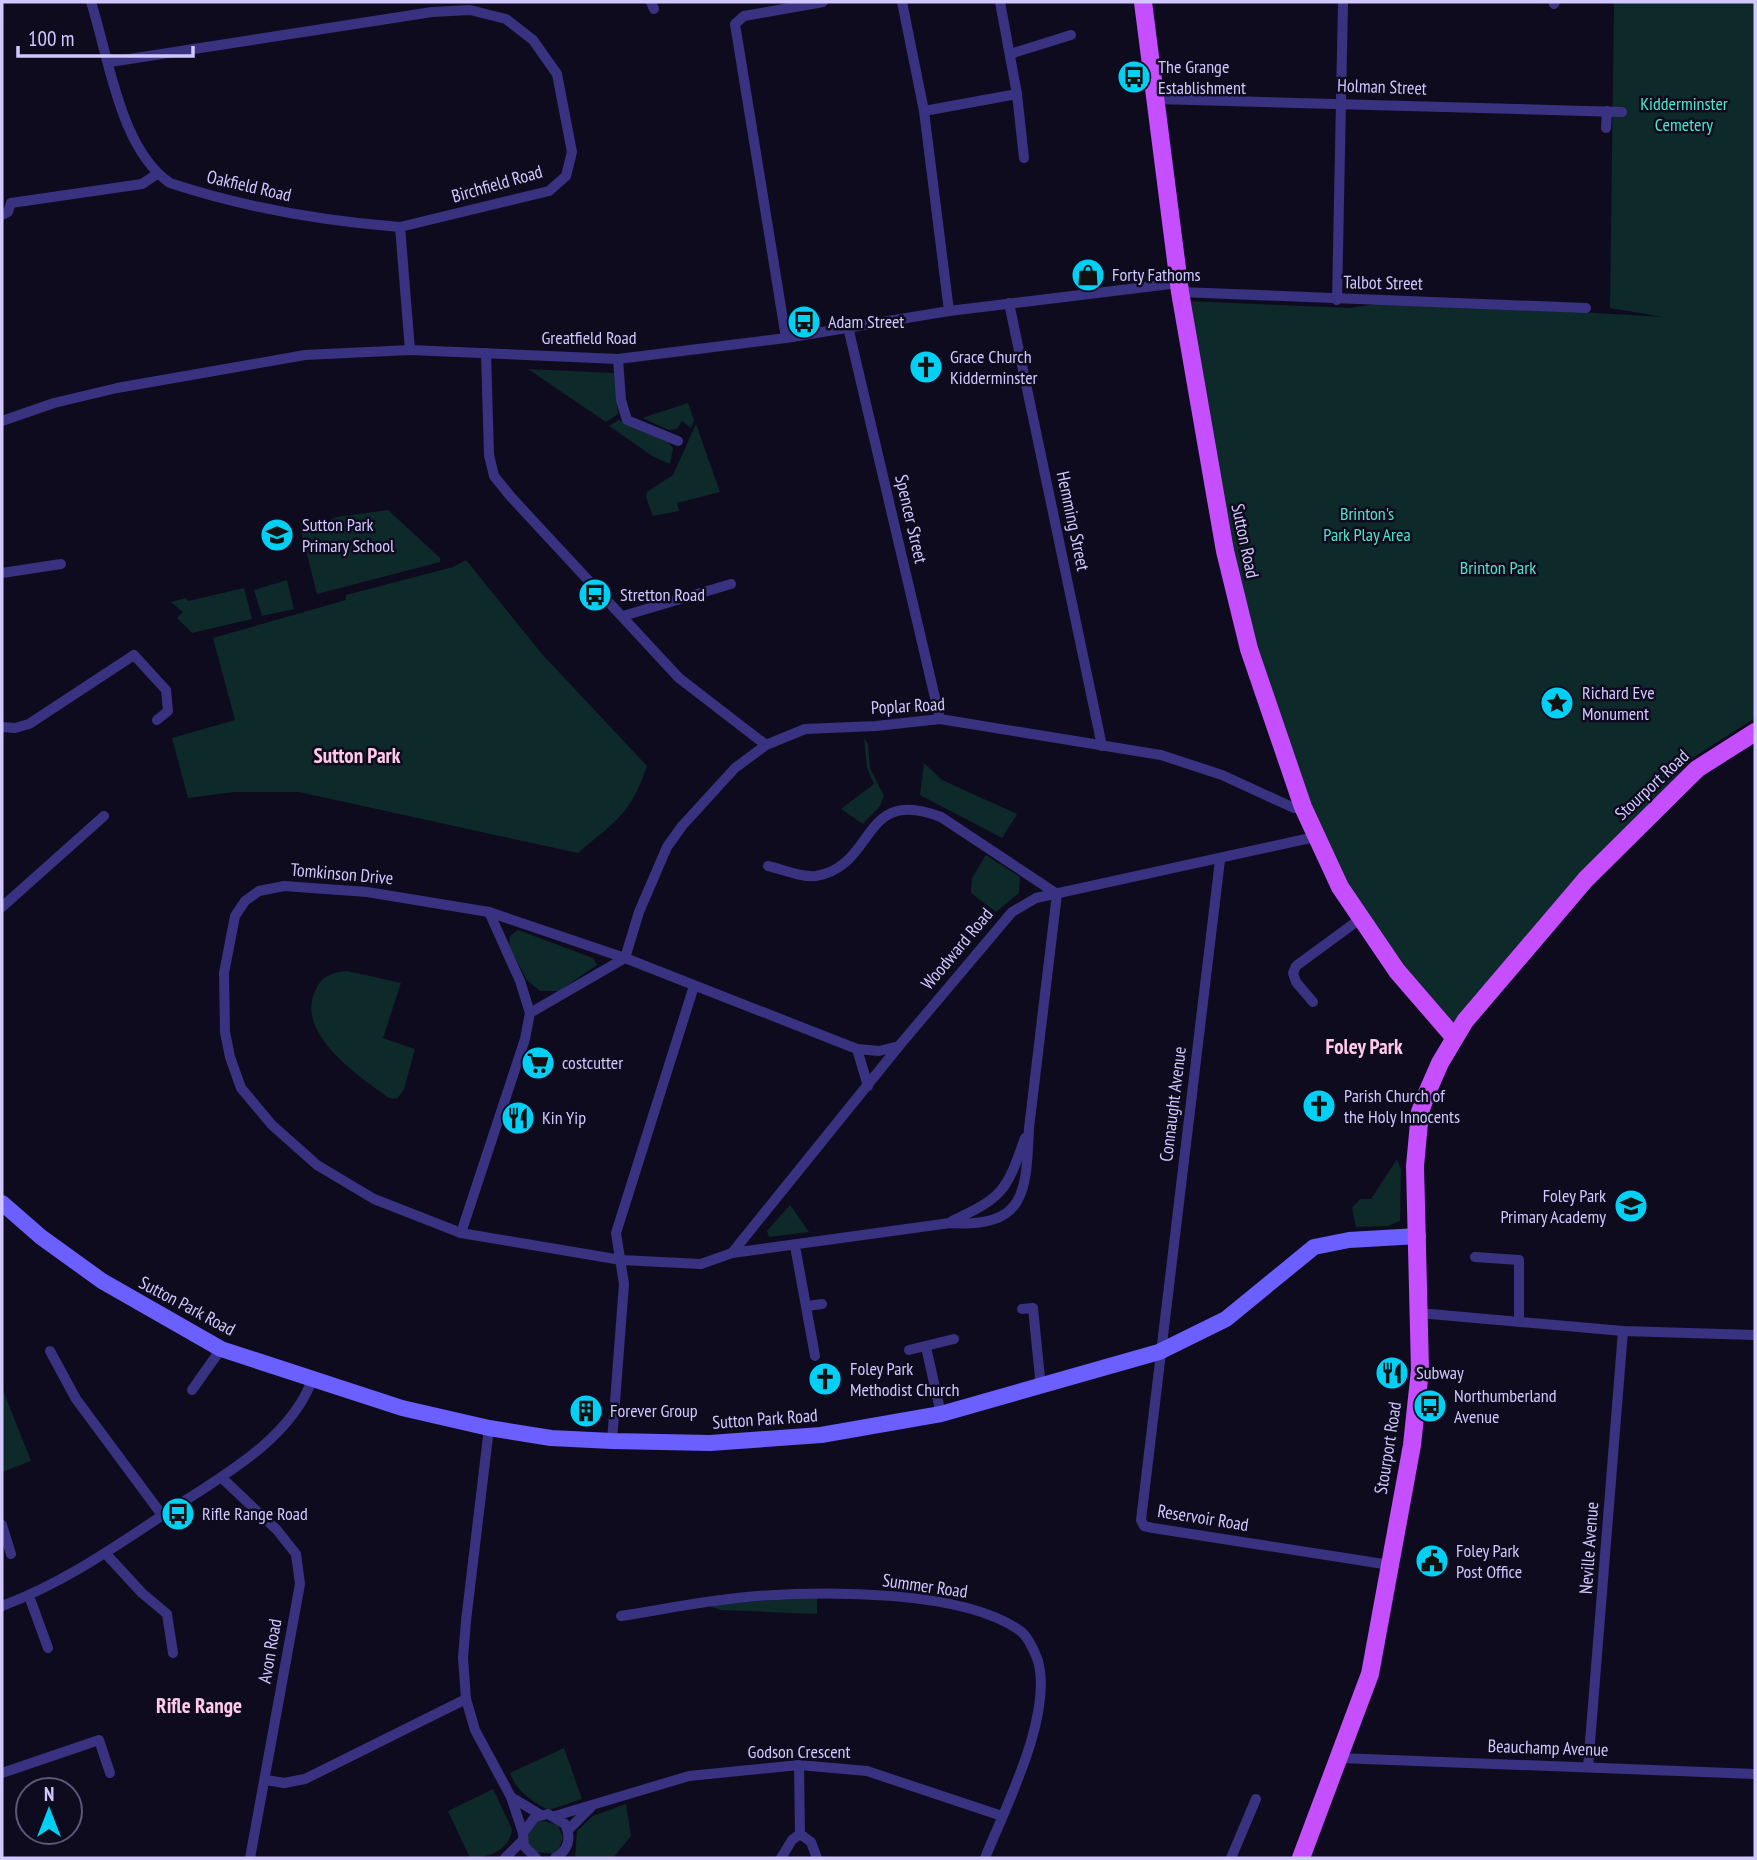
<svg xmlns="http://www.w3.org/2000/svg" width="1757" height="1860" font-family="'PT Sans Narrow',sans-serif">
	<rect width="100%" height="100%" fill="#0f0b1f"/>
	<!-- green -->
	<g fill="#0d2929">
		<path d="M1614,2H1755V718L1694,757L1582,874L1449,1028L1402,968L1344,882L1310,818L1252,644L1226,534L1188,301L1350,308L1395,301L1664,317L1610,308Z"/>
		<path d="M528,369L614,373L618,414L606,422Z"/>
		<path d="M688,403L694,420L691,428L682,421L677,429L669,430L642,418Z"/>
		<path d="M619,420L667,441L673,448L670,464L654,457L609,426Z"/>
		<path d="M696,424L720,492L677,503L679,511L653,516L646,497L647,492L673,475Z"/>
		<path d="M388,510L440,558V562L317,594L301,531L337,517Z"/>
		<path d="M466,560L542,654L647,766C630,816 615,821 578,853L299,792H234L188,798L172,738L235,720L213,638L346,600V595L453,567Z"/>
		<path d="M287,580L294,609L262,616L254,590Z"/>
		<path d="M244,588L252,619L192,633L177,618L183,612L171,602L186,598L188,601Z"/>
		<path d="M864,738L868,744L870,768L884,796L880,806L863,824L841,809L874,784L867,768Z"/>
		<path d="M924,763L942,780L1017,814L1002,838L920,795Z"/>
		<path d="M986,855L1020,877L1019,893L996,912L971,893L972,878Z"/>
		<path d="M518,930L593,958L597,965L559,991H540L527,980L509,946L510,936Z"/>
		<path d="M347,971L401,983L383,1038L415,1049L404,1089L397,1099L389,1098C360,1077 293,1033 316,989C322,976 333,972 347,971Z"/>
		<path d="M1397,1159L1401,1169L1400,1221L1388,1226L1356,1227L1352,1208L1360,1199H1371Z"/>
		<path d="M790,1205L809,1232L769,1237L767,1231Z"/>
		<path d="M2,1388L31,1461L2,1472Z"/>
		<path d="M817,1597V1614L721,1610L705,1605Z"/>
		<path d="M564,1748L582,1799L549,1810C531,1801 517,1792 510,1773Z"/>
		<path d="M493,1789L512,1829C510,1850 489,1858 470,1858L448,1811Z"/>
		<path d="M626,1804L631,1836L613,1858H575L577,1831L593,1816Z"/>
		<path d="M540,1820L558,1825L563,1838L557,1854L536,1852L527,1844L528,1830Z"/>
	</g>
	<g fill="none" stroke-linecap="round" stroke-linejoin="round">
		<!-- minor -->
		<g stroke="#393281" stroke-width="10">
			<path d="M91,2C109,58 120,149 170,183C246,208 321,221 400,227L410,350"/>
			<path d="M651,2L654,9"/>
			<path d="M902,2L924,111L949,311"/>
			<path d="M1000,2L1017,94L1024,158"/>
			<path d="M1554,4L1555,2"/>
			<path d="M1010,54L1071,35"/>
			<path d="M110,62L432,12L470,10L506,19L533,40L557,74L572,152L566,176L549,191L400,227"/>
			<path d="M1156,99L1622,112"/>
			<path d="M924,111L1017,94"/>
			<path d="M1606,128L1607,111"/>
			<path d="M11,203L142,184L157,174"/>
			<path d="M2,215L8,212L11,203"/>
			<path d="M1180,292L1586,308"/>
			<path d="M1337,300L1343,2"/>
			<path d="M1009,303L1102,746"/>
			<path d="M848,327L940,719"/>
			<path d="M786,338L735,24L744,16L823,2"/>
			<path d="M486,353L489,455L494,476L511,497L679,678L766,745"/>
			<path d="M618,359L621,400L627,420L678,441"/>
			<path d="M2,421L54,403L117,388L305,355L410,350L618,359L786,338L949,311L1179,283"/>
			<path d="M2,573L61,564"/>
			<path d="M623,616L731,584"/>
			<path d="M2,727L15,728L29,724L134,655L166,690L168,711L157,720"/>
			<path d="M1220,860L1141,1520L1144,1526L1153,1528L1390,1565"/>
			<path d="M768,866C782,869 802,878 816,876C877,866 860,785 941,817L1057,894L1029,1128C1026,1191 1027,1228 950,1223L732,1253L701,1264L621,1260L461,1233L374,1199L317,1165L272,1125L241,1088L230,1057L225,1032L224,973L235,916L245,901L259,891L284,886L367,892L489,912L625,958L857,1049L868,1086"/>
			<path d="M2,907L104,816"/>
			<path d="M625,958L639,912L667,847L682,826L735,768L766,745L805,729L876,726L940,719L1161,755L1222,775L1294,808L1303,807"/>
			<path d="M1313,1002L1296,982L1293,973L1296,966L1360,919"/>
			<path d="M530,1013L625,958"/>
			<path d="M857,1049L879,1051L899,1046"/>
			<path d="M952,1221C1003,1197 1006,1192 1025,1138"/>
			<path d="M461,1233L525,1039L530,1013L520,981L489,912"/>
			<path d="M795,1246L815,1356"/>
			<path d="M732,1253L899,1046L1012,912L1036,898L1315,837"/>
			<path d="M1475,1257L1519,1260V1322"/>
			<path d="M807,1306L822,1304"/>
			<path d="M1022,1309L1033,1308L1041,1388"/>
			<path d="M1419,1313L1623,1331L1755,1335"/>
			<path d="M926,1347L941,1414"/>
			<path d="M909,1350L954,1339"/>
			<path d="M50,1351L76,1399L162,1515"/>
			<path d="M192,1390L221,1349"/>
			<path d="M489,1428L466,1621L463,1658L466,1699L475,1730L511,1797L523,1833"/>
			<path d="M612,1441L624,1284L616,1233L694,986"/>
			<path d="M223,1479L277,1530L296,1554L300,1584L250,1858"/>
			<path d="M2,1525L11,1554"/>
			<path d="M106,1554L142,1593L167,1614L173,1653"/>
			<path d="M29,1596L48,1648"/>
			<path d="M2,1606C59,1585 109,1551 160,1517C213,1481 289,1443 312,1380"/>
			<path d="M621,1616C666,1609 712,1599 758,1596C827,1591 962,1590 1019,1630C1028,1636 1034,1650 1038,1661C1053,1715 1006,1806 985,1858"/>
			<path d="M1339,1758L1755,1774"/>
			<path d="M799,1765L800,1834"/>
			<path d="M1588,1767L1623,1331"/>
			<path d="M2,1773L99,1740L110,1773"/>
			<path d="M266,1780L284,1783L305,1779L466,1699"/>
			<path d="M511,1797L541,1815"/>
			<path d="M555,1816L689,1776L799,1765L867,1771L1002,1816"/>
			<path d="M568,1830L591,1807"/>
			<path d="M800,1834L811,1842L817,1858"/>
			<path d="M505,1858L523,1840"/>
			<path d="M536,1858L524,1846L523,1833L535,1817L548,1814L565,1824C572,1838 568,1851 555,1858"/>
			<path d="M781,1858L792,1840L800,1834"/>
			<path d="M1231,1858L1256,1799"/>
		</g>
		<!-- secondary -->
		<path stroke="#6b5fff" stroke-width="16" d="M2,1203L41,1237L102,1281L221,1349L402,1408L489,1428L551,1438L612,1441L710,1443L821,1435L941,1414L1159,1352L1226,1319L1314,1247L1349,1240L1418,1236"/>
		<!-- primary -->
		<g stroke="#c54fff" stroke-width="18">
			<path d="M1143,2L1180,292L1225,551L1249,649L1303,807L1340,887L1397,971L1454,1037"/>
			<path d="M1301,1858L1370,1674L1412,1445L1420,1370L1415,1166L1420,1112L1426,1095L1440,1063L1465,1021L1586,879L1697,769L1755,732"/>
		</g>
	</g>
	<!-- icons -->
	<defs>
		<symbol id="bus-disc" viewBox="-11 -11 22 22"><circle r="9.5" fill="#00d0f3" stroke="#0f0b1f"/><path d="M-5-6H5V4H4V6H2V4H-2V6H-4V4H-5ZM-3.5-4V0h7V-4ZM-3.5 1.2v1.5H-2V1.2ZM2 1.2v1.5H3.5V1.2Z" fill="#111"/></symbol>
		<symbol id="shop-disc" viewBox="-11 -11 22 22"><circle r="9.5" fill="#00d0f3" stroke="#0f0b1f"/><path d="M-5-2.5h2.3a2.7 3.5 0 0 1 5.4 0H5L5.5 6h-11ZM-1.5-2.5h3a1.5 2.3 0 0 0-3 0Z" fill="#111"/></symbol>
		<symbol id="church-disc" viewBox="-11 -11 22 22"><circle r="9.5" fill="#00d0f3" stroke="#0f0b1f"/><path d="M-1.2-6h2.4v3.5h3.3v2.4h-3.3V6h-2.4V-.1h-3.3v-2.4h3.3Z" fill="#111"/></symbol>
		<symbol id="school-disc" viewBox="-11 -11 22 22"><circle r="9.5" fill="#00d0f3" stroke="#0f0b1f"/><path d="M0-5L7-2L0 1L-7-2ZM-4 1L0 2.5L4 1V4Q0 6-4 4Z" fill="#111"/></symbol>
		<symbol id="sight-disc" viewBox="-11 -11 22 22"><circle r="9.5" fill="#00d0f3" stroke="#0f0b1f"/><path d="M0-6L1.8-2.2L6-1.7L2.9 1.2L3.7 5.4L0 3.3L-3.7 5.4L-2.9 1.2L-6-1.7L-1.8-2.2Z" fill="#111"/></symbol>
		<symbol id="supermarket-disc" viewBox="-11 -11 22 22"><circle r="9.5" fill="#00d0f3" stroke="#0f0b1f"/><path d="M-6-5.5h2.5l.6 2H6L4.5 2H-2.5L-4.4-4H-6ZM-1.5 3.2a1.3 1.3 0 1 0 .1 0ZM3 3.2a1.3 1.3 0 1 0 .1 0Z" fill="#111"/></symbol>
		<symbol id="restaurant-disc" viewBox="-11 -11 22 22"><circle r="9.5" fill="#00d0f3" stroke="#0f0b1f"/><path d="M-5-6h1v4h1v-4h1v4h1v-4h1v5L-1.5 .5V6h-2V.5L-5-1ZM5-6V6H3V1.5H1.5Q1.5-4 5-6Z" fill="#111"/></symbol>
		<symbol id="building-disc" viewBox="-11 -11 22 22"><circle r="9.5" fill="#00d0f3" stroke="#0f0b1f"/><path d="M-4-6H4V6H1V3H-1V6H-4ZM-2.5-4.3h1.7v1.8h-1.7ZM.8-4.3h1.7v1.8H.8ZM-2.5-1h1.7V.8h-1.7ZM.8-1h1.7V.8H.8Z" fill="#111"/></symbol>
		<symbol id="civic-disc" viewBox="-11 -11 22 22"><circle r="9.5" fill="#00d0f3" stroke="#0f0b1f"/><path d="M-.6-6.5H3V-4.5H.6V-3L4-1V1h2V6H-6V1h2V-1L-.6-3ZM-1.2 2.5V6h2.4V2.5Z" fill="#111"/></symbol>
	</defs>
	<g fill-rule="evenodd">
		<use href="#bus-disc" x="1115" y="58" width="38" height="38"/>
		<use href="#shop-disc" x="1069" y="256" width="38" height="38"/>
		<use href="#bus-disc" x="785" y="303" width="38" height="38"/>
		<use href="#church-disc" x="907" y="348" width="38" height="38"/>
		<use href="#school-disc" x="258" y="516" width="38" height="38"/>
		<use href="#bus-disc" x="576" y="576" width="38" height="38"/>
		<use href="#sight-disc" x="1538" y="684" width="38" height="38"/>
		<use href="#supermarket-disc" x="519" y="1044" width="38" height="38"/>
		<use href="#church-disc" x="1300" y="1087" width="38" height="38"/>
		<use href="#restaurant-disc" x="499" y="1099" width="38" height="38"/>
		<use href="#school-disc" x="1612" y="1187" width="38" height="38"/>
		<use href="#restaurant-disc" x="1373" y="1354" width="38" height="38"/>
		<use href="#church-disc" x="806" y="1360" width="38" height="38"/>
		<use href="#bus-disc" x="1411" y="1387" width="38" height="38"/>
		<use href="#building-disc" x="567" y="1392" width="38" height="38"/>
		<use href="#bus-disc" x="159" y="1495" width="38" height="38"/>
		<use href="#civic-disc" x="1413" y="1542" width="38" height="38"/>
	</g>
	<g text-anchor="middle" stroke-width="5" stroke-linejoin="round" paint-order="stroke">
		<!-- poi labels -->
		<g font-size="18" fill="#d1c8ff" stroke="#0f0b1f" text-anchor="start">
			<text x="1158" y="73">The Grange<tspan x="1158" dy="21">Establishment</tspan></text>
			<text x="1112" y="281">Forty Fathoms</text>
			<text x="828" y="328">Adam Street</text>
			<text x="950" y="363">Grace Church<tspan x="950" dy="21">Kidderminster</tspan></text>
			<text x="302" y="531">Sutton Park<tspan x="302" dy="21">Primary School</tspan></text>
			<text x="620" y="601">Stretton Road</text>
			<text x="1582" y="699">Richard Eve<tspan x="1582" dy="21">Monument</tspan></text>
			<text x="562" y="1069">costcutter</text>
			<text x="1344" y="1102">Parish Church of<tspan x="1344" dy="21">the Holy Innocents</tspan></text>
			<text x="542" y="1124">Kin Yip</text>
			<text x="1606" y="1202" text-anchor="end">Foley Park<tspan x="1606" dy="21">Primary Academy</tspan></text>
			<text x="850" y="1375">Foley Park<tspan x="850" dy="21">Methodist Church</tspan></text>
			<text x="1416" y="1379">Subway</text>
			<text x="1454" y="1402">Northumberland<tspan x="1454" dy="21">Avenue</tspan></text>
			<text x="610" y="1417">Forever Group</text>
			<text x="202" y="1520">Rifle Range Road</text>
			<text x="1456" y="1557">Foley Park<tspan x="1456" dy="21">Post Office</tspan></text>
		</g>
		<!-- street labels -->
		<g font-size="18" fill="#d1c8ff" stroke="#0f0b1f">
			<text transform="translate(1382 87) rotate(2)" y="6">Holman Street</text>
			<text transform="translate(497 184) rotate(-16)" y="6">Birchfield Road</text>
			<text transform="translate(249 186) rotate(13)" y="6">Oakfield Road</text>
			<text transform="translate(1383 283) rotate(1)" y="6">Talbot Street</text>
			<text x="589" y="344">Greatfield Road</text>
			<text transform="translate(911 519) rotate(77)" y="6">Spencer Street</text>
			<text transform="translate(1073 521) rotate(78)" y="6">Hemming Street</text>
			<text transform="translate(1245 541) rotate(78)" y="6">Sutton Road</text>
			<text transform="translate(908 706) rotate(-3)" y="6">Poplar Road</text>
			<text transform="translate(1652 785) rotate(-43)" y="6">Stourport Road</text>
			<text transform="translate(342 874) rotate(5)" y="6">Tomkinson Drive</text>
			<text transform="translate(957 949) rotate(-50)" y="6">Woodward Road</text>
			<text transform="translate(1173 1104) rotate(-83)" y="6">Connaught Avenue</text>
			<text transform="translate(187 1306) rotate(28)" y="6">Sutton Park Road</text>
			<text transform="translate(765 1419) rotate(-4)" y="6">Sutton Park Road</text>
			<text transform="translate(1388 1448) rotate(-81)" y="6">Stourport Road</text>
			<text transform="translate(1203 1518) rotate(9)" y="6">Reservoir Road</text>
			<text transform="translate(1589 1548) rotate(-86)" y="6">Neville Avenue</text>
			<text transform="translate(925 1586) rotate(8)" y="6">Summer Road</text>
			<text transform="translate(270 1651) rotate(-80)" y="6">Avon Road</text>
			<text transform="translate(1548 1748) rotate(2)" y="6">Beauchamp Avenue</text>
			<text x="799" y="1758">Godson Crescent</text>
		</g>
		<!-- park labels -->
		<g font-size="18" fill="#4ce7c7" stroke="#0f0b1f">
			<text x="1684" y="110">Kidderminster<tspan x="1684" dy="21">Cemetery</tspan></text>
			<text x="1367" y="520">Brinton's<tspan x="1367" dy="21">Park Play Area</tspan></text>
			<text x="1498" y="574">Brinton Park</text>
		</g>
		<!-- quarter labels -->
		<g font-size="21" font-weight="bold" fill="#ffcae9" stroke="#0f0b1f">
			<text x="357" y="763">Sutton Park</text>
			<text x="1364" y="1054">Foley Park</text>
			<text x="199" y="1713">Rifle Range</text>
		</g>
	</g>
	<!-- border -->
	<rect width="1757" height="1860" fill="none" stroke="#d1c8ff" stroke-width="7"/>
	<!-- north arrow -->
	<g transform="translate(49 1811)"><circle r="33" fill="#0f0b1f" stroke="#5d5779" stroke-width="2"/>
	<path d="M0-5L12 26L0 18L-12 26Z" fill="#00d0f3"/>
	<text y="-10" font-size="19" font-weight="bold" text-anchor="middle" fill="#d1c8ff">N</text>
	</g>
	<!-- scale -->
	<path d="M18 46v10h175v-10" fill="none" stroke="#d1c8ff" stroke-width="3.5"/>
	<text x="28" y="46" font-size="21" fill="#d1c8ff" stroke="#0f0b1f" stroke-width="5" paint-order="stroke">100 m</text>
</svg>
